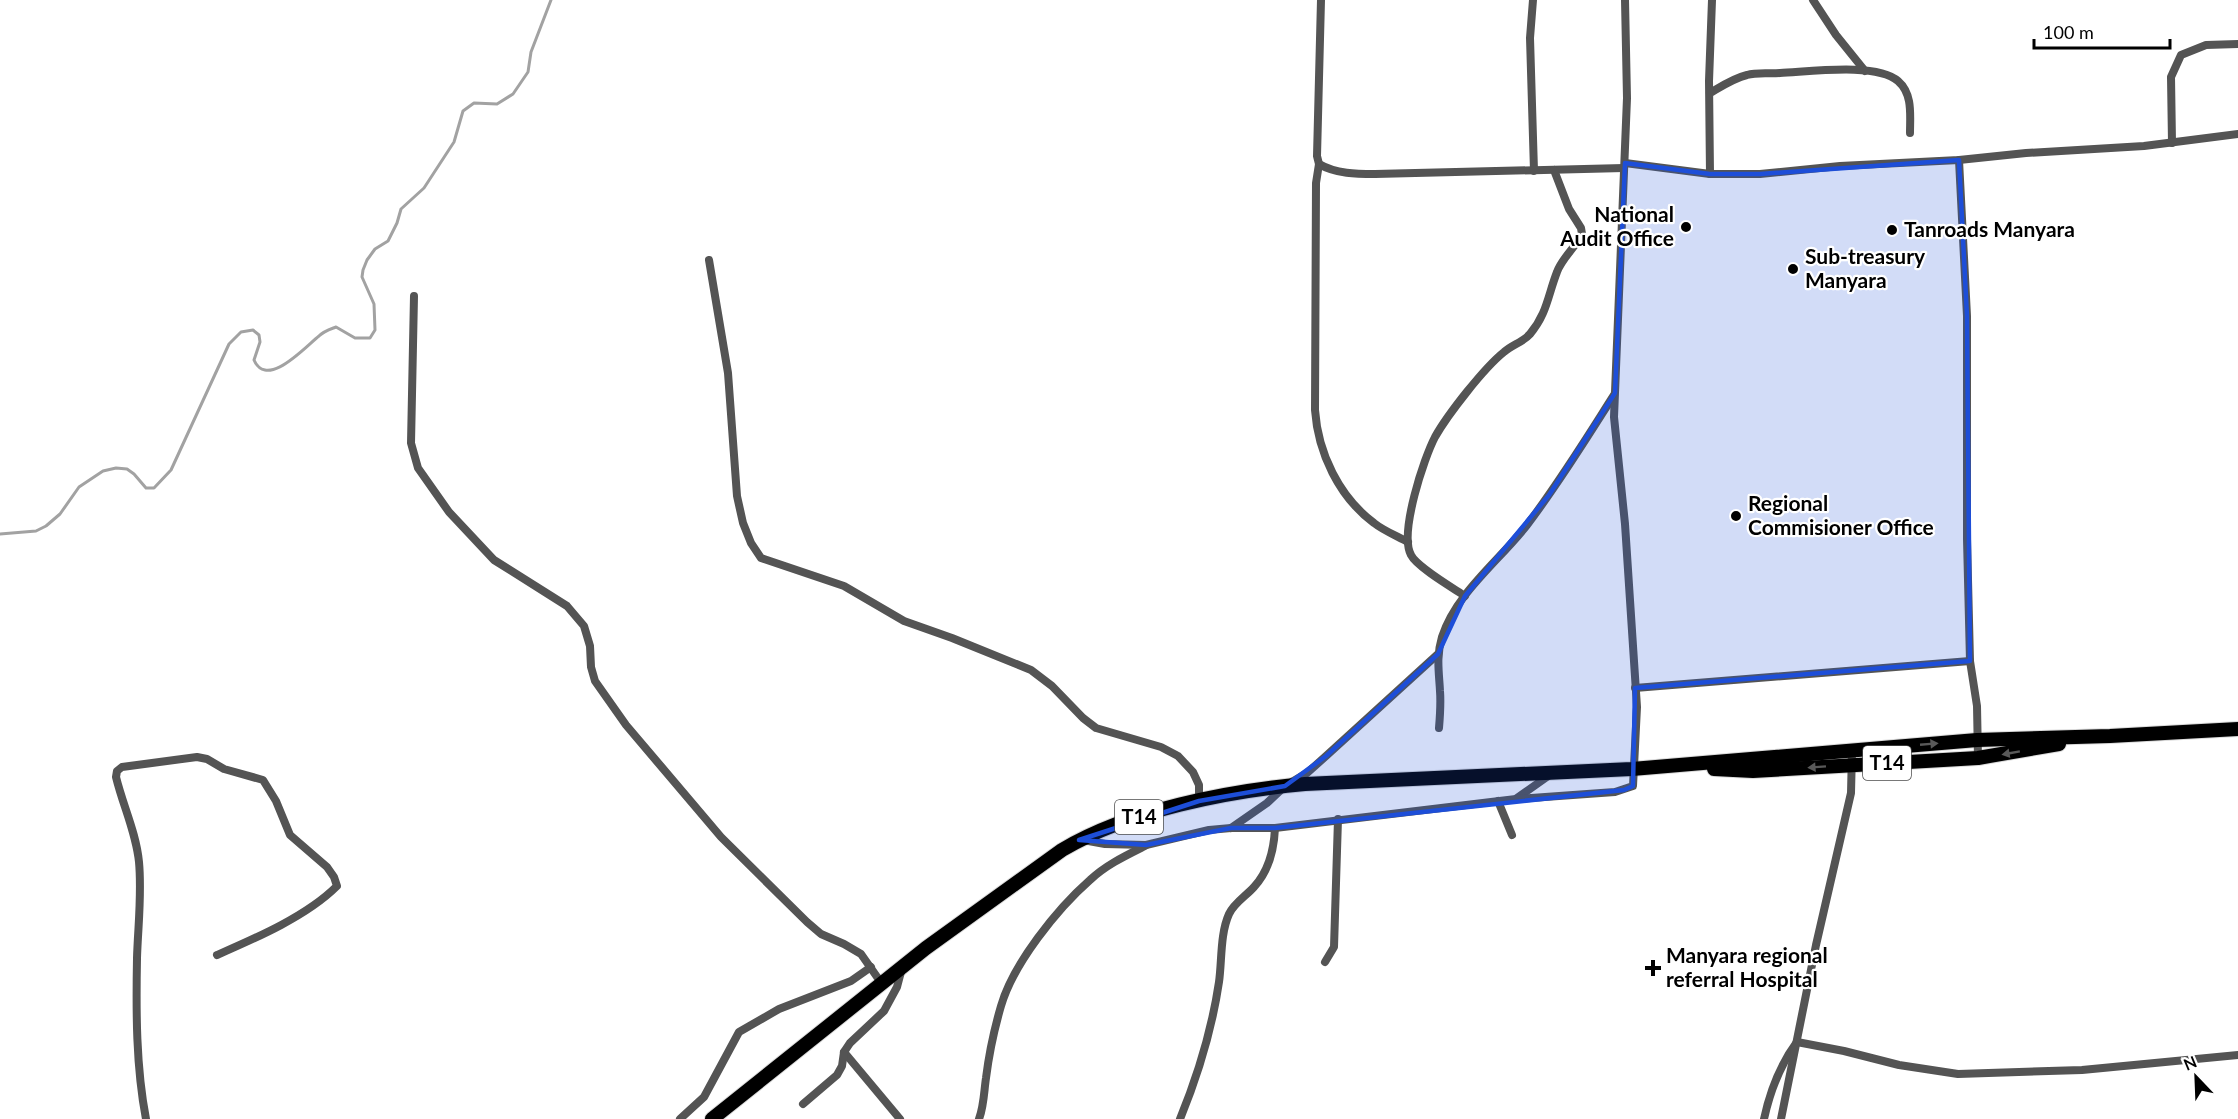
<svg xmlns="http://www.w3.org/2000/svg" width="2238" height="1119" font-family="Lato,sans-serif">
	<rect width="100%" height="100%" fill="#fff"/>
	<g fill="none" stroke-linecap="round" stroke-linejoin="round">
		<!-- stream -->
		<path stroke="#a2a2a2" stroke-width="3" d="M0,534L36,531L46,526L60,514L79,487L103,471L116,468L127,469L134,474L146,488H154L171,470L229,344L241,332L253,330L259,335L260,342L254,360C267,390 306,346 319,336C324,331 331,329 336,327L355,338H370L375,330L374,304L362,277L363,270L367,260L375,249L388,241L397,223L401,209L424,188L454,142L463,111L474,103L497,104L513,94L528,72L531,52L551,0"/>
		<defs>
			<g id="trunk">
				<path d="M1714,769L1753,771L1978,758L2059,744"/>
				<path d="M712,1119L926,948L1062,850C1129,810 1228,791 1305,784L1632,769L1977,740L2110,736L2238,729"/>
			</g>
		</defs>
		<!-- trunk casing -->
		<use href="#trunk" stroke="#dbdbdb" stroke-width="16"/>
		<!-- minor -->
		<g stroke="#545454" stroke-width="8">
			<path d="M1321,0L1317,156L1319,164C1336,174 1357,174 1375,174L1624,168"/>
			<path d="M1533,0L1530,38L1534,171"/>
			<path d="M1813,0L1836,35L1865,71"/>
			<path d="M1710,93C1722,86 1734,78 1747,75C1757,72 1769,74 1780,73C1807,72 1877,62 1898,81C1913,94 1910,115 1910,133"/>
			<path d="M2172,143L2171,77L2181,55L2206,45L2238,44"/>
			<path d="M1959,160L1967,316V539L1970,661L1977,706L1978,758"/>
			<path d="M1625,163L1710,174H1760L1840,166L1959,160L2026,153L2144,146L2238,134"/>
			<path d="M1319,164L1316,183L1315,410C1318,453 1339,497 1374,523C1384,531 1397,536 1408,542"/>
			<path d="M1710,174L1709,81L1712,0"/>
			<path d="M709,260L728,373L737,496L743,523L751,543L761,558L844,586L904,621L952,638L1031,670L1052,686L1083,718L1096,728L1161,747L1178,756L1193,772L1199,785V801"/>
			<path d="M414,296L411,443L418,468L449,512L494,560L567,606L584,626L590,646L591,667L595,681L626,725L721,837L807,922L821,934L844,944L861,954L882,984"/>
			<path d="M1465,596C1453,588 1417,567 1411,555C1399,533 1424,458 1435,437C1448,414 1484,368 1504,352C1512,345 1523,342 1530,334C1547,314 1548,295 1557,272C1562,258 1575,248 1582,234L1581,228L1569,209L1554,170"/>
			<path d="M1635,688L1970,661"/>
			<path d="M1439,728C1440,716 1441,704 1440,691C1439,672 1436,657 1442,637C1456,593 1500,560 1527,525C1559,483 1586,439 1614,395"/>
			<path d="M1517,798L1551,774"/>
			<path d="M1498,801L1512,835"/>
			<path d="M1231,828L1267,803L1285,786L1307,773L1326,756L1438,654"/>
			<path d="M1083,840L1105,844L1146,845L1209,830L1231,828H1275L1516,799L1615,792L1633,786L1637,707L1625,524L1614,417L1627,98L1625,0"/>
			<path d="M1325,962L1334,947L1338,819"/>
			<path d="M844,1052L900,1119"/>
			<path d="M803,1104L837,1075L842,1066L844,1052L850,1043L884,1011L897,987L902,968"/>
			<path d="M146,1119C136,1067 136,1011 137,958C138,926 142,894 139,862C136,832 123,806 116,777L117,771L122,767L197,757L207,759L224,769L263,780L276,801L290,835L327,867L334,877L337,886C307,916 256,938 217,955"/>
			<path d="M680,1119L704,1097L739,1032L779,1009L851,981L871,967"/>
			<path d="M979,1119C984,1106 984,1091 986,1078C989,1054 994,1030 1001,1006C1013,964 1057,909 1090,880C1106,865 1125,856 1145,846"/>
			<path d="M1180,1119C1198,1075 1212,1029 1219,982C1222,961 1220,934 1229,914C1234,903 1246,896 1254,887C1269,871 1274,850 1275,828"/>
			<path d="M1764,1119C1770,1091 1780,1065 1797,1042L1844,1051L1899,1065L1958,1074L2082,1070L2238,1055"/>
			<path d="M1781,1119L1816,945L1851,793L1852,751"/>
		</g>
		<!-- trunk -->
		<use href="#trunk" stroke="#000" stroke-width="14"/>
	</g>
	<!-- one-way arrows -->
	<defs><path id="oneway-solid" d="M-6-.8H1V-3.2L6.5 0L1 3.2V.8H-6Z" transform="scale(1.5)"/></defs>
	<g fill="#595959">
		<use href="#oneway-solid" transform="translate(1929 744) rotate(-5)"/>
		<use href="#oneway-solid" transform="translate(2011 753) rotate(170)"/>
		<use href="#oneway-solid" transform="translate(1817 767) rotate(176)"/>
	</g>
	<!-- marked area -->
	<path fill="#1d4ed8" fill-opacity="0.2" stroke="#1d4ed8" stroke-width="4.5" stroke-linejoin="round" d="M1959,160L1967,316L1970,661L1635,688L1633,786L1624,790L1275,828H1231L1146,845L1079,840L1199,801L1285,786L1326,756L1438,654L1465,596L1549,495L1615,393L1625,163L1710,174H1760Z"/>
	<!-- markers -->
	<g fill="#000" stroke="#fff" stroke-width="2">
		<circle cx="1686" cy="227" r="6"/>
		<circle cx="1892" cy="230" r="6"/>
		<circle cx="1793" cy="269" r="6"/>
		<circle cx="1736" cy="516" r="6"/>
		<path d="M1650 959h6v6h6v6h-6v6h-6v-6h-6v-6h6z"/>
	</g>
	<g text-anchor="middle" stroke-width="4.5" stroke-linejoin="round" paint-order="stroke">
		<!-- shield labels -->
		<g fill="#fff" stroke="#4c4c4c" stroke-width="1.5">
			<rect x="1863" y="746" width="48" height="34" rx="4.5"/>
			<rect x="1115" y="800" width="48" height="34" rx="4.5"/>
		</g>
		<g font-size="20" font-weight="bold" fill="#000">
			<text x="1887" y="770">T14</text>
			<text x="1139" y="824">T14</text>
		</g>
		<!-- poi labels -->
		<g font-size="21" font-weight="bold" fill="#000" stroke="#fff" text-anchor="start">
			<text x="1674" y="222" text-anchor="end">National<tspan x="1674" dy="24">Audit Office</tspan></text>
			<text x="1904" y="237">Tanroads Manyara</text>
			<text x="1805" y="264">Sub-treasury<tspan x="1805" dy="24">Manyara</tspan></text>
			<text x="1748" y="511">Regional<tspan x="1748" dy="24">Commisioner Office</tspan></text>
			<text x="1666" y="963">Manyara regional<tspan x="1666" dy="24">referral Hospital</tspan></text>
		</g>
	</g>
	<!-- north arrow -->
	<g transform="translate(2196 1077) rotate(337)" stroke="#ffffff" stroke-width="4.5" paint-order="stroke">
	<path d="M0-4.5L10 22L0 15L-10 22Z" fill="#000000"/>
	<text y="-9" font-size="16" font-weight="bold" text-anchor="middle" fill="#000000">N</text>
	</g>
	<!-- scale -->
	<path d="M2034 39v9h136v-9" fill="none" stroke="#000000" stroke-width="3"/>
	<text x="2043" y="39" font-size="18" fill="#000000" stroke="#ffffff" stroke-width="4.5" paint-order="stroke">100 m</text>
</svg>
